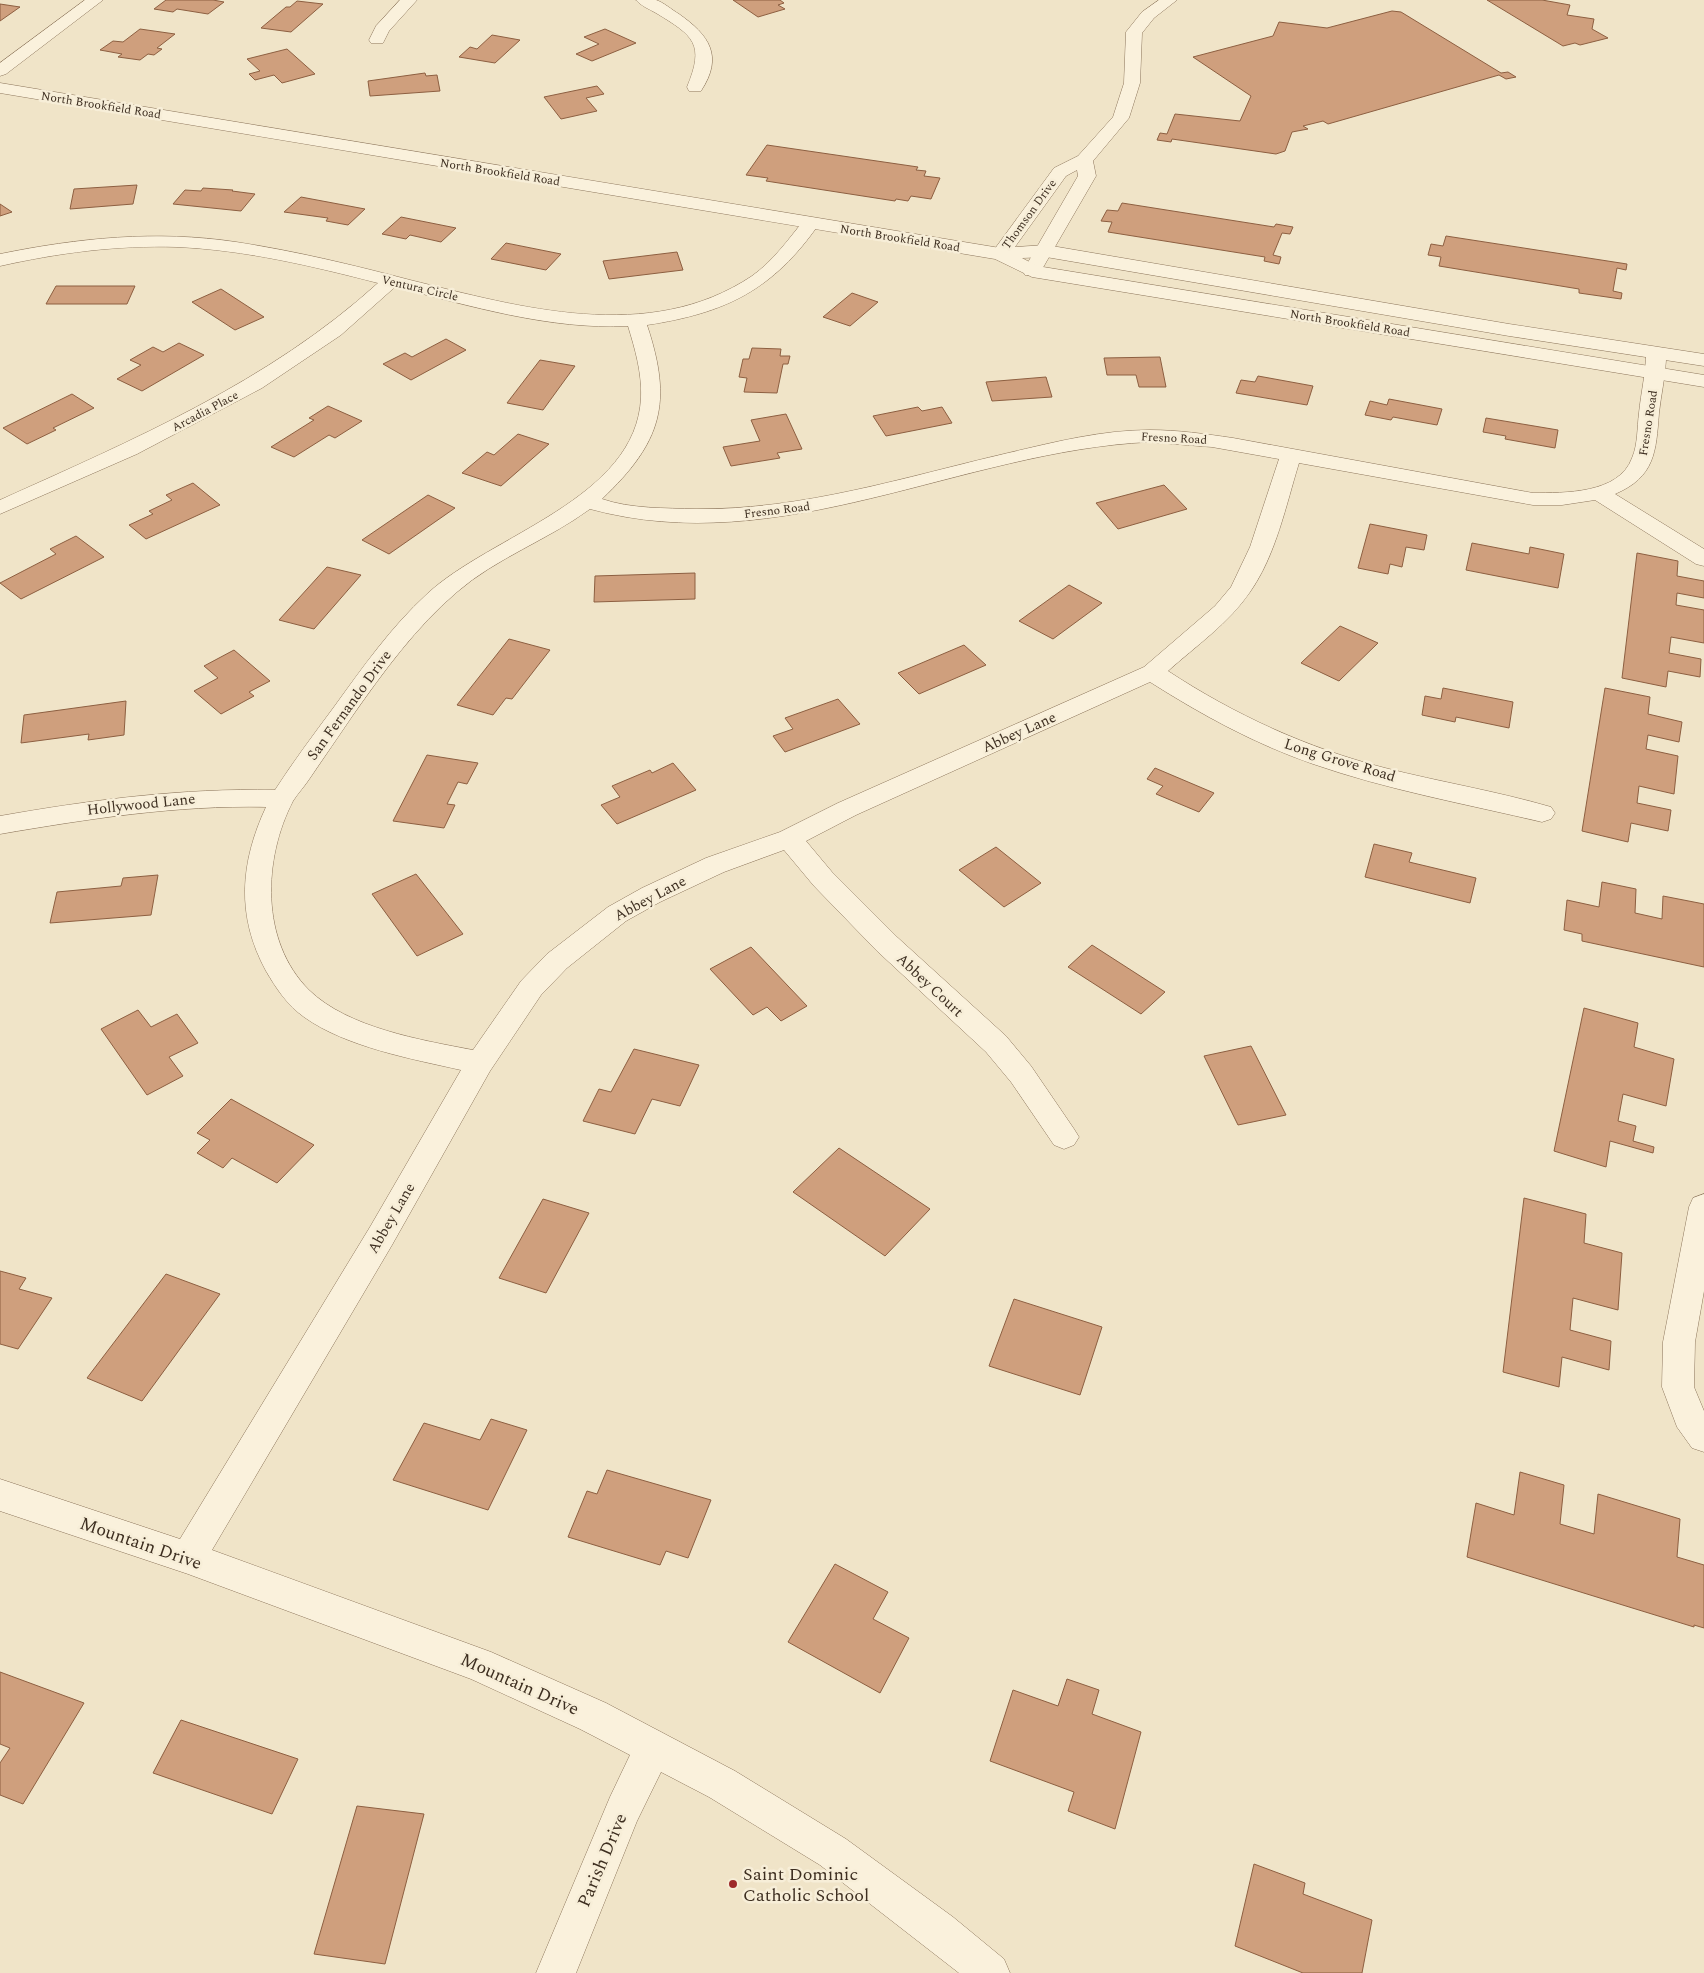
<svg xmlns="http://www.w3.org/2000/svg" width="1704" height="1973" font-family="Spectral,serif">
	<rect width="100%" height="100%" fill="#f0e4c8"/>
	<!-- building -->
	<g fill="#cf9f7d" stroke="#8d5f41">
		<path d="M166,0H213L224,2L208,14L177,9L173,12L154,9Z"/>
		<path d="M733,0H780L784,3L778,5L785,9L758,17Z"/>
		<path d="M1487,0H1542L1570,5L1567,15L1594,19L1592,29L1608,38L1580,45L1575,43L1563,46Z"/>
		<path d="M297,1L323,4L291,32L261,28L286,7H290Z"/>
		<path d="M0,4L20,7L0,21Z"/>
		<path d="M1392,11L1401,12L1501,73L1508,72L1516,77L1506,79L1499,75L1328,124L1323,121L1303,126L1308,129L1292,132L1285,151L1276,154L1172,139L1171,142L1157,140L1160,133L1167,134L1175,114L1240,121L1251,96L1193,57L1273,36L1279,22L1327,28Z"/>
		<path d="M140,29L175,34L157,48L162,49L154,55L148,54L140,60L118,57L122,54L100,50L113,41L123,42Z"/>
		<path d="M605,29L636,43L592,61L576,54L599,44L584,37Z"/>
		<path d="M492,35L520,40L495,63L459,57L470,47L477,49Z"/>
		<path d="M287,49L315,74L282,83L274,75L255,80L249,74L260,71L247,59Z"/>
		<path d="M425,73L426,76L437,75L440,91L370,96L368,81Z"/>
		<path d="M597,86L604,94L586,98L597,111L561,119L544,97Z"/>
		<path d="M767,145L918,167L916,170L926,171L924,176L940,178L931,199L911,196L908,201L896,199L895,201L766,181L768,178L746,175Z"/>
		<path d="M137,185L133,204L70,209L74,189Z"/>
		<path d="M203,188L233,190L232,191L255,194L241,211L173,204L185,190L201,191Z"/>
		<path d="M301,197L365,209L348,225L326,221L328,218L284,212Z"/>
		<path d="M1122,203L1274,227L1276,224L1293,227L1290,234L1282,233L1273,255L1281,257L1279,264L1264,261L1265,257L1108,232L1112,222L1101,221L1107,210L1118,211Z"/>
		<path d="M0,204L12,212L0,216Z"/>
		<path d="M401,217L456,228L441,242L410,235L406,239L382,234Z"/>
		<path d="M1446,236L1627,264L1626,270L1617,268L1613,291L1622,293L1621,299L1579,293V289L1439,266L1441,257L1428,255L1431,244L1443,246Z"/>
		<path d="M506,243L561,254L546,270L491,259Z"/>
		<path d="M677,252L683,270L609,279L603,261Z"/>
		<path d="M56,286H135L127,304H46Z"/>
		<path d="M221,289L264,317L235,330L192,302Z"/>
		<path d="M852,293L878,302L850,326L823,317Z"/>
		<path d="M446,339L466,350L411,380L383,364L405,353L412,357Z"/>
		<path d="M179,343L204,355L142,391L117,379L141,365L130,360L153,347L163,352Z"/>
		<path d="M752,348L781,349L780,356H790L788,364H783L777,393L744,392L747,378L739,377L743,359H749Z"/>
		<path d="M1160,357L1166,387H1139L1136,375H1107L1104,358Z"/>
		<path d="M540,360L575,366L543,410L507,403Z"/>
		<path d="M1258,376L1313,386L1307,405L1236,393L1241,380L1255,382Z"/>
		<path d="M1046,377L1052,397L992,401L986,382Z"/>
		<path d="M72,394L94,408L53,428L56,430L27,444L3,428Z"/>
		<path d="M1389,399L1442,409L1437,425L1393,417L1391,420L1365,415L1370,401L1387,405Z"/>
		<path d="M328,406L362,421L335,438L329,435L294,457L271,447L314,420L309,418Z"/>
		<path d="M918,407L922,411L942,407L952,423L886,436L873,416Z"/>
		<path d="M786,414L802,449L777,453L780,458L731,466L723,447L760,441L751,420Z"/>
		<path d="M1486,418L1558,430L1555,448L1505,439L1506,436L1483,432Z"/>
		<path d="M518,434L549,444L501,486L462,473L487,452L494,455Z"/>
		<path d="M193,483L220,505L146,539L129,525L153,514L149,511L172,500L166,495Z"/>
		<path d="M1164,485L1187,509L1118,529L1096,503Z"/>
		<path d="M428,495L455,508L389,554L362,540Z"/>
		<path d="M1370,524L1427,535L1424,550L1406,547L1402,567L1390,564L1388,574L1358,568Z"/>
		<path d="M76,536L104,557L21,599L0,583L56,554L50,549Z"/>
		<path d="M1472,543L1529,554L1530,547L1564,554L1558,588L1466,570Z"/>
		<path d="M1637,553L1678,561L1677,576L1704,581V598L1677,593L1676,605L1704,610V643L1671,637L1669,653L1701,659L1700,677L1668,671L1666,687L1622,678Z"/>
		<path d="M327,567L361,575L314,629L279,620Z"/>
		<path d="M695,573V599L594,602L595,576Z"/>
		<path d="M1069,585L1102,603L1053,639L1019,621Z"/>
		<path d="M1340,626L1378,643L1339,681L1301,663Z"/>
		<path d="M509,639L550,650L512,699L506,698L493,715L457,705Z"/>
		<path d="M964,645L986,665L919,694L898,673Z"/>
		<path d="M234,650L270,681L249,692L254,696L221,714L194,691L218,678L204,666Z"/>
		<path d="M1443,688L1513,702L1509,728L1456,717L1455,722L1422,715L1425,696L1441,699Z"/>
		<path d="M1605,688L1650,697L1648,714L1682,722L1679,742L1648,735L1646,749L1678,756L1674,794L1639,786L1637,803L1671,810L1668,831L1631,823L1628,842L1582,831Z"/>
		<path d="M838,699L860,724L785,752L773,736L793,729L785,718Z"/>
		<path d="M126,701L124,735L88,740L89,734L21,743L24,715Z"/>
		<path d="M427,755L478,763L467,784L458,782L447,804L455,805L444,828L393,821Z"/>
		<path d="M673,763L696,790L617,824L601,805L620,797L612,786L650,770L652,773Z"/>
		<path d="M1155,768L1214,793L1199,812L1156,794L1163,786L1147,779Z"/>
		<path d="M1374,844L1412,853L1409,862L1476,878L1470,903L1365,877Z"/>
		<path d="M996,847L1041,883L1004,907L959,870Z"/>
		<path d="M416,874L463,934L417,956L372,894Z"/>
		<path d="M158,875L151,915L50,923L57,892L121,886L123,878Z"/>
		<path d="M1602,882L1636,889L1635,913L1662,919L1663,896L1704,904V967L1582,941V934L1564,930L1567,900L1599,907Z"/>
		<path d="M1092,945L1165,992L1141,1014L1068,967Z"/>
		<path d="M751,947L807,1006L781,1021L767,1007L753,1015L710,969Z"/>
		<path d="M1584,1008L1638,1023L1634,1047L1674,1059L1666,1106L1623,1094L1618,1121L1636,1126L1633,1141L1654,1147L1653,1153L1610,1141L1606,1167L1554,1151Z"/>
		<path d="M138,1010L151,1027L177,1014L198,1043L169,1057L183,1076L147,1095L101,1029Z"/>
		<path d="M1251,1046L1286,1115L1238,1125L1204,1056Z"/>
		<path d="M634,1049L699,1065L680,1106L652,1099L635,1134L583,1121L599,1089L611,1092Z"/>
		<path d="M231,1099L314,1145L277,1183L232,1158L223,1168L197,1153L210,1140L197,1133Z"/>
		<path d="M839,1148L930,1209L885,1256L793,1192Z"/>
		<path d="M1524,1198L1586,1214L1584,1243L1622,1253L1618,1310L1573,1298L1570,1330L1611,1341L1609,1370L1562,1357L1559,1387L1503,1372Z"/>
		<path d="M543,1199L589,1213L546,1293L499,1278Z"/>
		<path d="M0,1271L26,1278L19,1289L52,1298L18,1349L0,1344Z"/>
		<path d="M166,1274L220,1294L142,1401L87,1378Z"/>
		<path d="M1014,1299L1102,1327L1080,1395L989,1366Z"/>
		<path d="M491,1419L527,1430L488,1510L393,1480L424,1423L480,1440Z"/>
		<path d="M607,1470L711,1500L688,1558L666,1551L660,1565L568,1537L587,1491L597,1494Z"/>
		<path d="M1520,1472L1564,1485L1560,1524L1594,1534L1598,1494L1680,1519L1677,1557L1704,1565V1628L1694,1625V1627L1467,1557L1476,1503L1514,1515Z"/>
		<path d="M835,1564L888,1592L873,1619L909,1638L880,1693L788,1642Z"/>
		<path d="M0,1672L84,1703L23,1804L0,1795V1763L10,1748L0,1744Z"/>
		<path d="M1067,1679L1099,1690L1092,1714L1141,1732L1115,1829L1068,1811L1074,1792L990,1761L1013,1690L1058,1706Z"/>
		<path d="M181,1720L298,1759L272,1814L153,1773Z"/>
		<path d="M357,1806L424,1814L385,1964L314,1954Z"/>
		<path d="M1254,1864L1305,1883L1303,1894L1372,1920L1362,1973H1303L1235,1946Z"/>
	</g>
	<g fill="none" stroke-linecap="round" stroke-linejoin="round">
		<defs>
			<g id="minor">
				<path d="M85,0H103L6,74L0,76V63Z"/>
				<path d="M400,0H417L389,31L383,43H371L369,40L376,26Z"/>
				<path d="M636,0C642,0 650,0 656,0C663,2 672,10 679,14C709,35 724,56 701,91H689L687,87C705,44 694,36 656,13C649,9 641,6 636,0Z"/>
				<path d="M1159,0H1177L1154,18L1142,33L1140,83L1129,118L1093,161L1096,176L1041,271L1039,275H1025L1023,271L1078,176L1077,170L1066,176L1007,258H993L991,254L1054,168L1078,156L1113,117L1124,83L1126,32L1142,12Z"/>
				<path d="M810,219L816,220L819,224C773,290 726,313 647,325C673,403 662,442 602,499C631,509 665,508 696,509C803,510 905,477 1008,453C1055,442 1102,430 1150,430C1178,430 1205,434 1233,438L1533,493C1564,493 1619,494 1632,458C1638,444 1637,428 1639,413C1641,392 1646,373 1646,352L1649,348H1663L1666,352V360C1665,378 1661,395 1659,413C1656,452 1655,477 1615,494L1704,549V566L1696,564L1595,500L1562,505H1533L1299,463C1286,505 1276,555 1250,592C1229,623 1196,646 1168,671C1235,715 1307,748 1385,768C1440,782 1496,791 1551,807L1555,813L1551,819L1542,822C1466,804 1388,790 1313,764C1255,744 1202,715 1150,682L856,815L806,841L832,872L897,937L1006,1036L1031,1066L1074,1129L1079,1137L1074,1145L1064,1149L1054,1145L1011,1082L986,1052L877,951L814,886L784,850L724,872L660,902L626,921L567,968L541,995L490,1071L392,1245L212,1550L491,1652L606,1703L735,1771L846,1839L953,1917L1004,1959L1010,1973H959L820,1865L709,1797L661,1772L637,1821L576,1973H536L610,1797L630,1755L580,1729L471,1679L188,1574L0,1511V1479L180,1539L370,1227L461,1070C412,1059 346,1047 304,1017C287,1005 276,988 266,971C236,916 240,863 266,807C176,805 88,819 0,834V816C91,800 182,788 275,790C293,762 314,734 334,707C363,667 391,627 427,594C490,535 637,499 641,397C642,373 635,349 628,326C550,330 471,306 395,287L341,335L262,388L137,454L0,514V500C133,440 269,382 378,283C312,266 245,250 177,247C117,245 58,253 0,266V254C78,238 157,230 236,242C295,251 353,265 410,280C520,307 649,345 752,276C773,261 788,240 804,220ZM1149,442L1212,447L1279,459L1250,547L1231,587L1215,606L1144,667L838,803L780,832L706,858L642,888L608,907L547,954L521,981L473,1050C421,1040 348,1028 309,990C260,941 263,859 293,801C298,793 305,786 310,778C324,757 339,736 353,715C384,671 416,627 457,592C496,558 548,540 590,509C781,561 961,451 1149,442Z"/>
				<path d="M1704,1194V1291L1695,1342L1694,1387L1704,1411V1452L1692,1448L1677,1427L1662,1387L1663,1342L1689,1207L1693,1198Z"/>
			</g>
			<path id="tertiary" d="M0,83L1000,248L1046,245L1509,324L1704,354V366L1509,336L1046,257L1022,258L1037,266L1704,375V387L1032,277L995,259L0,93Z"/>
		</defs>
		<!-- minor casing -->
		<use href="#minor" stroke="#8d765c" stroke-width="1"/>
		<!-- tertiary casing -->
		<use href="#tertiary" stroke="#8d765c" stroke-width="1"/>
		<!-- minor -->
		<use href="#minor" fill="#faf1dc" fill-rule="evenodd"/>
		<!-- tertiary -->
		<use href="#tertiary" fill="#faf1dc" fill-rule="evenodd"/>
	</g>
	<!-- markers -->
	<circle fill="#9e2a2b" stroke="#f7eed8" stroke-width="2" cx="733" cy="1884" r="5"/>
	<g text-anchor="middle" stroke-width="5" stroke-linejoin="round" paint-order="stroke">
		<!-- far-street labels -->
		<g font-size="12" fill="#3d2e20" stroke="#f7eed8">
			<text transform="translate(101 105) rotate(9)" y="4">North Brookfield Road</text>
			<text transform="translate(500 172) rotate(9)" y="4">North Brookfield Road</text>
			<text transform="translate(1029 214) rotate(-54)" y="4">Thomson Drive</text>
			<text transform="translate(900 238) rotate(9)" y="4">North Brookfield Road</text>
			<text transform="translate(420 288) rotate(13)" y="4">Ventura Circle</text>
			<text transform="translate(1350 323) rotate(9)" y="4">North Brookfield Road</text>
			<text transform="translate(205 411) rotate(-28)" y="4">Arcadia Place</text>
			<text transform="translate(1648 423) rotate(-81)" y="4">Fresno Road</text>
			<text transform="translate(1174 438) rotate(3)" y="4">Fresno Road</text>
			<text transform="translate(777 510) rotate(-7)" y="4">Fresno Road</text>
		</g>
		<!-- street labels -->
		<g font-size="15" fill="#3d2e20" stroke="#f7eed8">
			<text transform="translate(349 705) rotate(-54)" y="5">San Fernando Drive</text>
			<text transform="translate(1019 732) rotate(-24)" y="5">Abbey Lane</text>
			<text transform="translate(1340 760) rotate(17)" y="5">Long Grove Road</text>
			<text transform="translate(141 804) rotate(-6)" y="5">Hollywood Lane</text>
			<text transform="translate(650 898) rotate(-28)" y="5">Abbey Lane</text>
			<text transform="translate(930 985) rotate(43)" y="5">Abbey Court</text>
			<text transform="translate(391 1218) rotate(-60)" y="5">Abbey Lane</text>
		</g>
		<!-- near-street labels -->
		<g font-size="18" fill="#3d2e20" stroke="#f7eed8">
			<text transform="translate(141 1543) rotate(19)" y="6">Mountain Drive</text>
			<text transform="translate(520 1684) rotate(24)" y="6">Mountain Drive</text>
			<text transform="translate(602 1860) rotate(-67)" y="6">Parish Drive</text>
		</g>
		<!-- near-poi labels -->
		<g font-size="18" fill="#3d2e20" stroke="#f7eed8" text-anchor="start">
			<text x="743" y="1880">Saint Dominic<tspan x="743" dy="21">Catholic School</tspan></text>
		</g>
	</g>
</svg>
